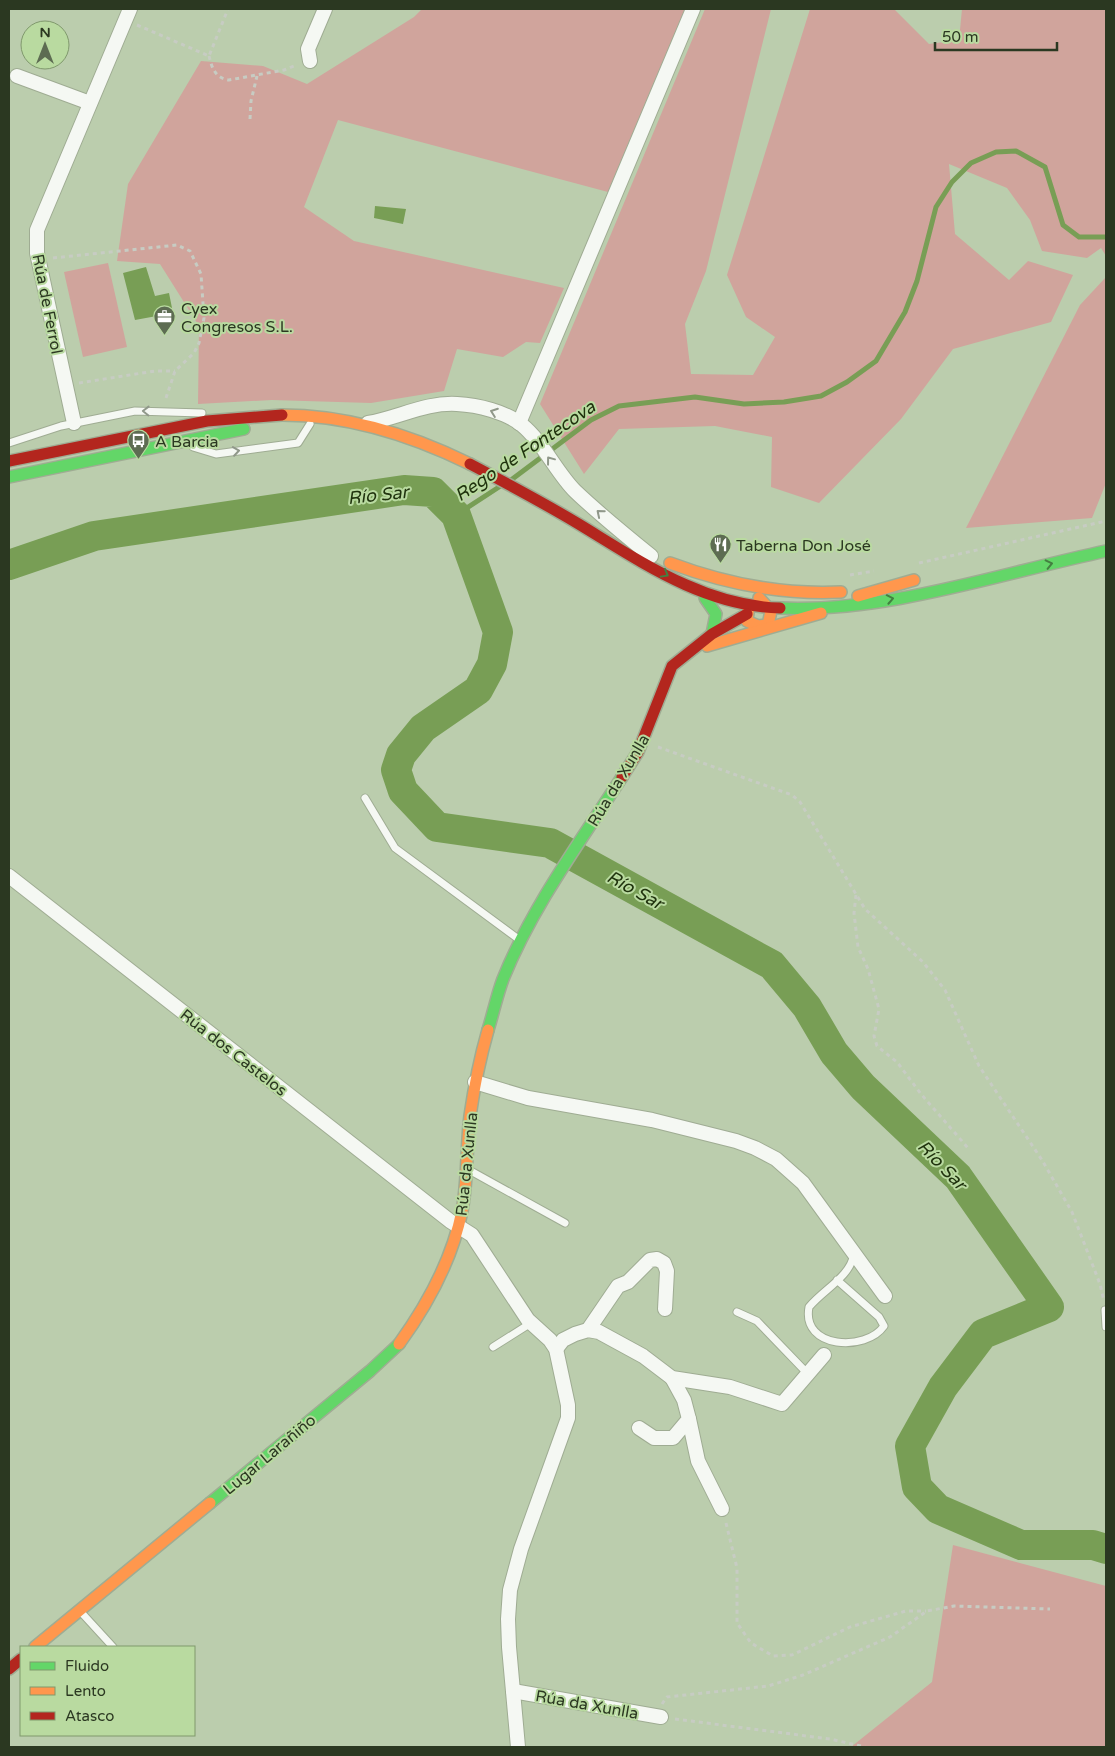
<svg xmlns="http://www.w3.org/2000/svg" width="1115" height="1756" font-family="'Varela Round',sans-serif">
	<rect width="100%" height="100%" fill="#bbcdad"/>
	<!-- green -->
	<g fill="#d0a49c">
		<path d="M422,9H686L608,192L338,120L304,207L354,241L564,288L540,343L526,342L503,357L457,349L444,391L371,403L272,400L198,404L199,326L160,264L117,261L128,184L201,61L263,66L307,84L414,17Z"/>
		<path d="M705,9H771L706,271L685,324L691,374L753,375L775,337L746,317L727,275L810,9H894L929,44L959,40L962,9H1106V256L1101,248L1087,258L1042,251L1030,220L1007,188L949,164L955,234L1009,280L1028,261L1073,275L1051,322L953,349L901,419L819,503L771,487L772,437L715,426L619,429L584,474L540,404Z"/>
		<path d="M108,263L127,347L83,357L64,272Z"/>
		<path d="M1106,277V483L1092,518L966,528L1080,305Z"/>
		<path d="M953,1545L1106,1586V1747H851L932,1682Z"/>
	</g>
	<!-- water -->
	<g fill="#789e55">
		<path d="M375,206L406,209L403,224L374,218Z"/>
		<path d="M146,267L155,296L169,293L173,313L135,320L123,273Z"/>
	</g>
	<g fill="none" stroke-linecap="round" stroke-linejoin="round">
		<!-- stream -->
		<g stroke="#789e55" stroke-width="5">
			<path d="M511,480L591,420L619,406L695,397L744,404L784,402L821,396L847,382L876,361L905,312L917,281L936,207L952,182L971,163L996,152L1016,151L1045,167L1063,225L1079,237H1106"/>
			<path d="M456,515L499,487"/>
		</g>
		<!-- river -->
		<path stroke="#789e55" stroke-width="30" d="M9,565L94,536L404,490L433,492L456,515L498,632L492,664L478,690L423,728L401,755L396,770L403,791L437,827L550,843L772,965L807,1007L834,1053L863,1087L958,1177L1049,1307L983,1334L943,1387L910,1446L917,1487L938,1509L1021,1545H1093L1106,1549"/>
		<defs>
			<g id="lane">
				<path d="M9,443L61,426L135,411L202,413"/>
				<path d="M193,447L216,454L298,443L310,424"/>
				<path d="M365,798L395,848L521,941"/>
				<path d="M469,1170L565,1223"/>
				<path d="M837,1280L879,1317L884,1326C866,1352 801,1349 809,1307C824,1289 850,1277 854,1254"/>
				<path d="M1105,1310L1106,1327"/>
				<path d="M737,1312L757,1321L808,1374"/>
				<path d="M493,1347L531,1323"/>
				<path d="M80,1611L113,1647"/>
			</g>
			<g id="street">
				<path d="M310,61L308,49L325,9"/>
				<path d="M17,76L90,103"/>
				<path d="M74,423L37,253V230L130,9"/>
				<path d="M368,423C398,418 426,402 457,404C478,405 506,412 522,425C543,442 556,472 575,491C599,514 625,535 651,556"/>
				<path d="M519,423L693,9"/>
				<path d="M9,876L450,1221L472,1235L528,1320L550,1340L556,1349L568,1405V1418L521,1549L510,1590L508,1619L509,1647L518,1747"/>
				<path d="M475,1082L528,1098L652,1120L736,1141L755,1148L776,1159L803,1183L885,1296"/>
				<path d="M588,1330L618,1286L628,1282L650,1260L657,1259L664,1263L667,1271L665,1309"/>
				<path d="M556,1349L563,1340L575,1334L588,1330L599,1332L643,1356L672,1378L730,1387L782,1404L824,1355"/>
				<path d="M689,1419L698,1461L722,1509"/>
				<path d="M639,1428L654,1438H673L689,1419L684,1400L672,1378"/>
				<path d="M513,1691L661,1717"/>
			</g>
			<g id="fast">
				<path d="M9,477L244,429"/>
				<path d="M705,598L716,614L712,634"/>
				<path d="M780,608C886,613 1002,573 1106,551"/>
				<path d="M488,1030C493,1014 497,995 503,979C532,907 580,842 622,777"/>
				<path d="M210,1503L370,1371L399,1344"/>
			</g>
			<g id="slow">
				<path d="M282,415C348,415 411,435 470,464"/>
				<path d="M670,563C726,584 781,595 841,592"/>
				<path d="M858,596L914,580"/>
				<path d="M749,605L747,621L758,626L768,625L771,611L759,598"/>
				<path d="M707,646L821,613"/>
				<path d="M399,1344C428,1304 452,1260 462,1211C468,1180 466,1147 470,1116C474,1088 480,1058 488,1030"/>
				<path d="M35,1647L210,1503"/>
			</g>
			<g id="jam">
				<path d="M9,461L207,421L282,415"/>
				<path d="M470,464C506,483 542,502 577,523C640,561 703,606 780,608"/>
				<path d="M622,777L638,752L672,666L712,634L747,614"/>
				<path d="M9,1669L21,1659"/>
			</g>
		</defs>
		<!-- lane casing -->
		<use href="#lane" stroke="#9fac93" stroke-width="9"/>
		<!-- street casing -->
		<use href="#street" stroke="#9fac93" stroke-width="16"/>
		<!-- fast casing -->
		<use href="#fast" stroke="#9fac93" stroke-width="14"/>
		<!-- slow casing -->
		<use href="#slow" stroke="#9fac93" stroke-width="14"/>
		<!-- jam casing -->
		<use href="#jam" stroke="#9fac93" stroke-width="14"/>
		<!-- path -->
		<g stroke="#c7ccc3" stroke-width="3" stroke-dasharray="4 4" stroke-linecap="butt">
			<path d="M137,25L209,56L228,9"/>
			<path d="M209,56C212,68 215,78 229,80L284,70L294,66"/>
			<path d="M250,119L251,101L257,76"/>
			<path d="M53,258L177,245L190,251L201,274L204,318L199,343L194,353L175,371L165,401"/>
			<path d="M79,383L155,371H175"/>
			<path d="M919,563L1106,521"/>
			<path d="M850,575L874,571"/>
			<path d="M658,747L792,795L800,802L865,909L923,962L945,990L979,1066L1042,1160L1072,1212L1100,1284L1104,1301"/>
			<path d="M856,895L854,913L858,947L868,969L879,1009L874,1036L877,1046L897,1062L921,1094L968,1148"/>
			<path d="M726,1523L737,1568V1623L751,1643L773,1656L792,1655L850,1627L906,1611H926"/>
			<path d="M662,1704L667,1697L768,1686L803,1675L890,1637L927,1611L954,1606L1050,1609"/>
			<path d="M675,1719L830,1739L865,1747"/>
		</g>
		<!-- lane -->
		<use href="#lane" stroke="#f5f8f3" stroke-width="7"/>
		<!-- street -->
		<use href="#street" stroke="#f5f8f3" stroke-width="14"/>
		<!-- fast -->
		<use href="#fast" stroke="#63d668" stroke-width="11"/>
		<!-- slow -->
		<use href="#slow" stroke="#ff974d" stroke-width="11"/>
		<!-- jam -->
		<use href="#jam" stroke="#b3261e" stroke-width="11"/>
	</g>
	<!-- one-way arrows -->
	<defs><path id="oneway-chevron" d="M-2-3.5L2.5 0L-2 3.5" fill="none" stroke-width="1.6" stroke-linecap="round" stroke-linejoin="round" transform="scale(1.25)"/></defs>
	<g stroke="#90988a">
		<use href="#oneway-chevron" transform="translate(146 411) rotate(-179)"/>
		<use href="#oneway-chevron" transform="translate(494 412) rotate(-160)"/>
		<use href="#oneway-chevron" transform="translate(236 451) rotate(-8)"/>
		<use href="#oneway-chevron" transform="translate(550 460) rotate(-127)"/>
		<use href="#oneway-chevron" transform="translate(600 513) rotate(-140)"/>
	</g>
	<g stroke="#447f41">
		<use href="#oneway-chevron" transform="translate(1049 564) rotate(-13)"/>
		<use href="#oneway-chevron" transform="translate(665 574) rotate(29)"/>
		<use href="#oneway-chevron" transform="translate(890 599) rotate(-11)"/>
	</g>
	<!-- icons -->
	<defs>
		<symbol id="office-pin" viewBox="-11 -11 22 30"><path d="M0 17L-7.5 6A9.5 9.5 0 1 1 7.5 6Z" fill="#5d6c52" stroke="#b9daa0"/><path d="M-6-3h4V-5.5h4V-3h4V5H-6ZM-1-4.5V-3h2v-1.5ZM-6 0V1H6V0Z" fill="#fff"/></symbol>
		<symbol id="bus-pin" viewBox="-11 -11 22 30"><path d="M0 17L-7.5 6A9.5 9.5 0 1 1 7.5 6Z" fill="#5d6c52" stroke="#b9daa0"/><path d="M-5-6H5V4H4V6H2V4H-2V6H-4V4H-5ZM-3.5-4V0h7V-4ZM-3.5 1.2v1.5H-2V1.2ZM2 1.2v1.5H3.5V1.2Z" fill="#fff"/></symbol>
		<symbol id="restaurant-pin" viewBox="-11 -11 22 30"><path d="M0 17L-7.5 6A9.5 9.5 0 1 1 7.5 6Z" fill="#5d6c52" stroke="#b9daa0"/><path d="M-5-6h1v4h1v-4h1v4h1v-4h1v5L-1.5 .5V6h-2V.5L-5-1ZM5-6V6H3V1.5H1.5Q1.5-4 5-6Z" fill="#fff"/></symbol>
	</defs>
	<g fill-rule="evenodd">
		<use href="#office-pin" x="152" y="304" width="25" height="34"/>
		<use href="#bus-pin" x="126" y="428" width="25" height="34"/>
		<use href="#restaurant-pin" x="708" y="532" width="25" height="34"/>
	</g>
	<g text-anchor="middle" stroke-width="4" stroke-linejoin="round" paint-order="stroke">
		<!-- street labels -->
		<g font-size="16" fill="#2b3821" stroke="#b9daa0">
			<text transform="translate(48 304) rotate(79)" y="6">Rúa de Ferrol</text>
			<text transform="translate(618 780) rotate(-59)" y="6">Rúa da Xunlla</text>
			<text transform="translate(234 1052) rotate(38)" y="6">Rúa dos Castelos</text>
			<text transform="translate(466 1164) rotate(-84)" y="6">Rúa da Xunlla</text>
			<text transform="translate(269 1454) rotate(-40)" y="6">Lugar Larañiño</text>
			<text transform="translate(587 1704) rotate(10)" y="6">Rúa da Xunlla</text>
		</g>
		<!-- poi labels -->
		<g font-size="16" fill="#2b3821" stroke="#b9daa0" text-anchor="start">
			<text x="181" y="314">Cyex<tspan x="181" dy="18">Congresos S.L.</tspan></text>
			<text x="155" y="447">A Barcia</text>
			<text x="736" y="551">Taberna Don José</text>
		</g>
		<!-- water labels -->
		<g font-size="18" font-style="italic" fill="#20330e" stroke="#b9daa0">
			<text transform="translate(525 451) rotate(-34)" y="6">Rego de Fontecova</text>
			<text transform="translate(378 495) rotate(-6)" y="6">Río Sar</text>
			<text transform="translate(635 890) rotate(29)" y="6">Río Sar</text>
			<text transform="translate(942 1165) rotate(46)" y="6">Río Sar</text>
		</g>
	</g>
	<!-- border -->
	<rect width="1115" height="1756" fill="none" stroke="#2b3821" stroke-width="20"/>
	<!-- legend -->
	<rect x="20" y="1646" width="175" height="90" fill="#b9daa0" stroke="#80996d"/>
	<rect x="30" y="1662" width="25" height="8" fill="#63d668" stroke="#80996d"/>
	<text x="65" y="1671" font-size="15" fill="#2b3821">Fluido</text>
	<rect x="30" y="1687" width="25" height="8" fill="#ff974d" stroke="#80996d"/>
	<text x="65" y="1696" font-size="15" fill="#2b3821">Lento</text>
	<rect x="30" y="1712" width="25" height="8" fill="#b3261e" stroke="#80996d"/>
	<text x="65" y="1721" font-size="15" fill="#2b3821">Atasco</text>
	<!-- north arrow -->
	<g transform="translate(45 45)"><circle r="24" fill="#b9daa0" stroke="#80996d"/>
	<path d="M0-4L9 19L0 12L-9 19Z" fill="#5d6c52"/>
	<text y="-8" font-size="14" font-weight="bold" text-anchor="middle" fill="#2b3821">N</text>
	</g>
	<!-- scale -->
	<path d="M935 42v8h122v-8" fill="none" stroke="#2b3821" stroke-width="2.5"/>
	<text x="942" y="42" font-size="15" fill="#2b3821" stroke="#b9daa0" stroke-width="4" paint-order="stroke">50 m</text>
</svg>
